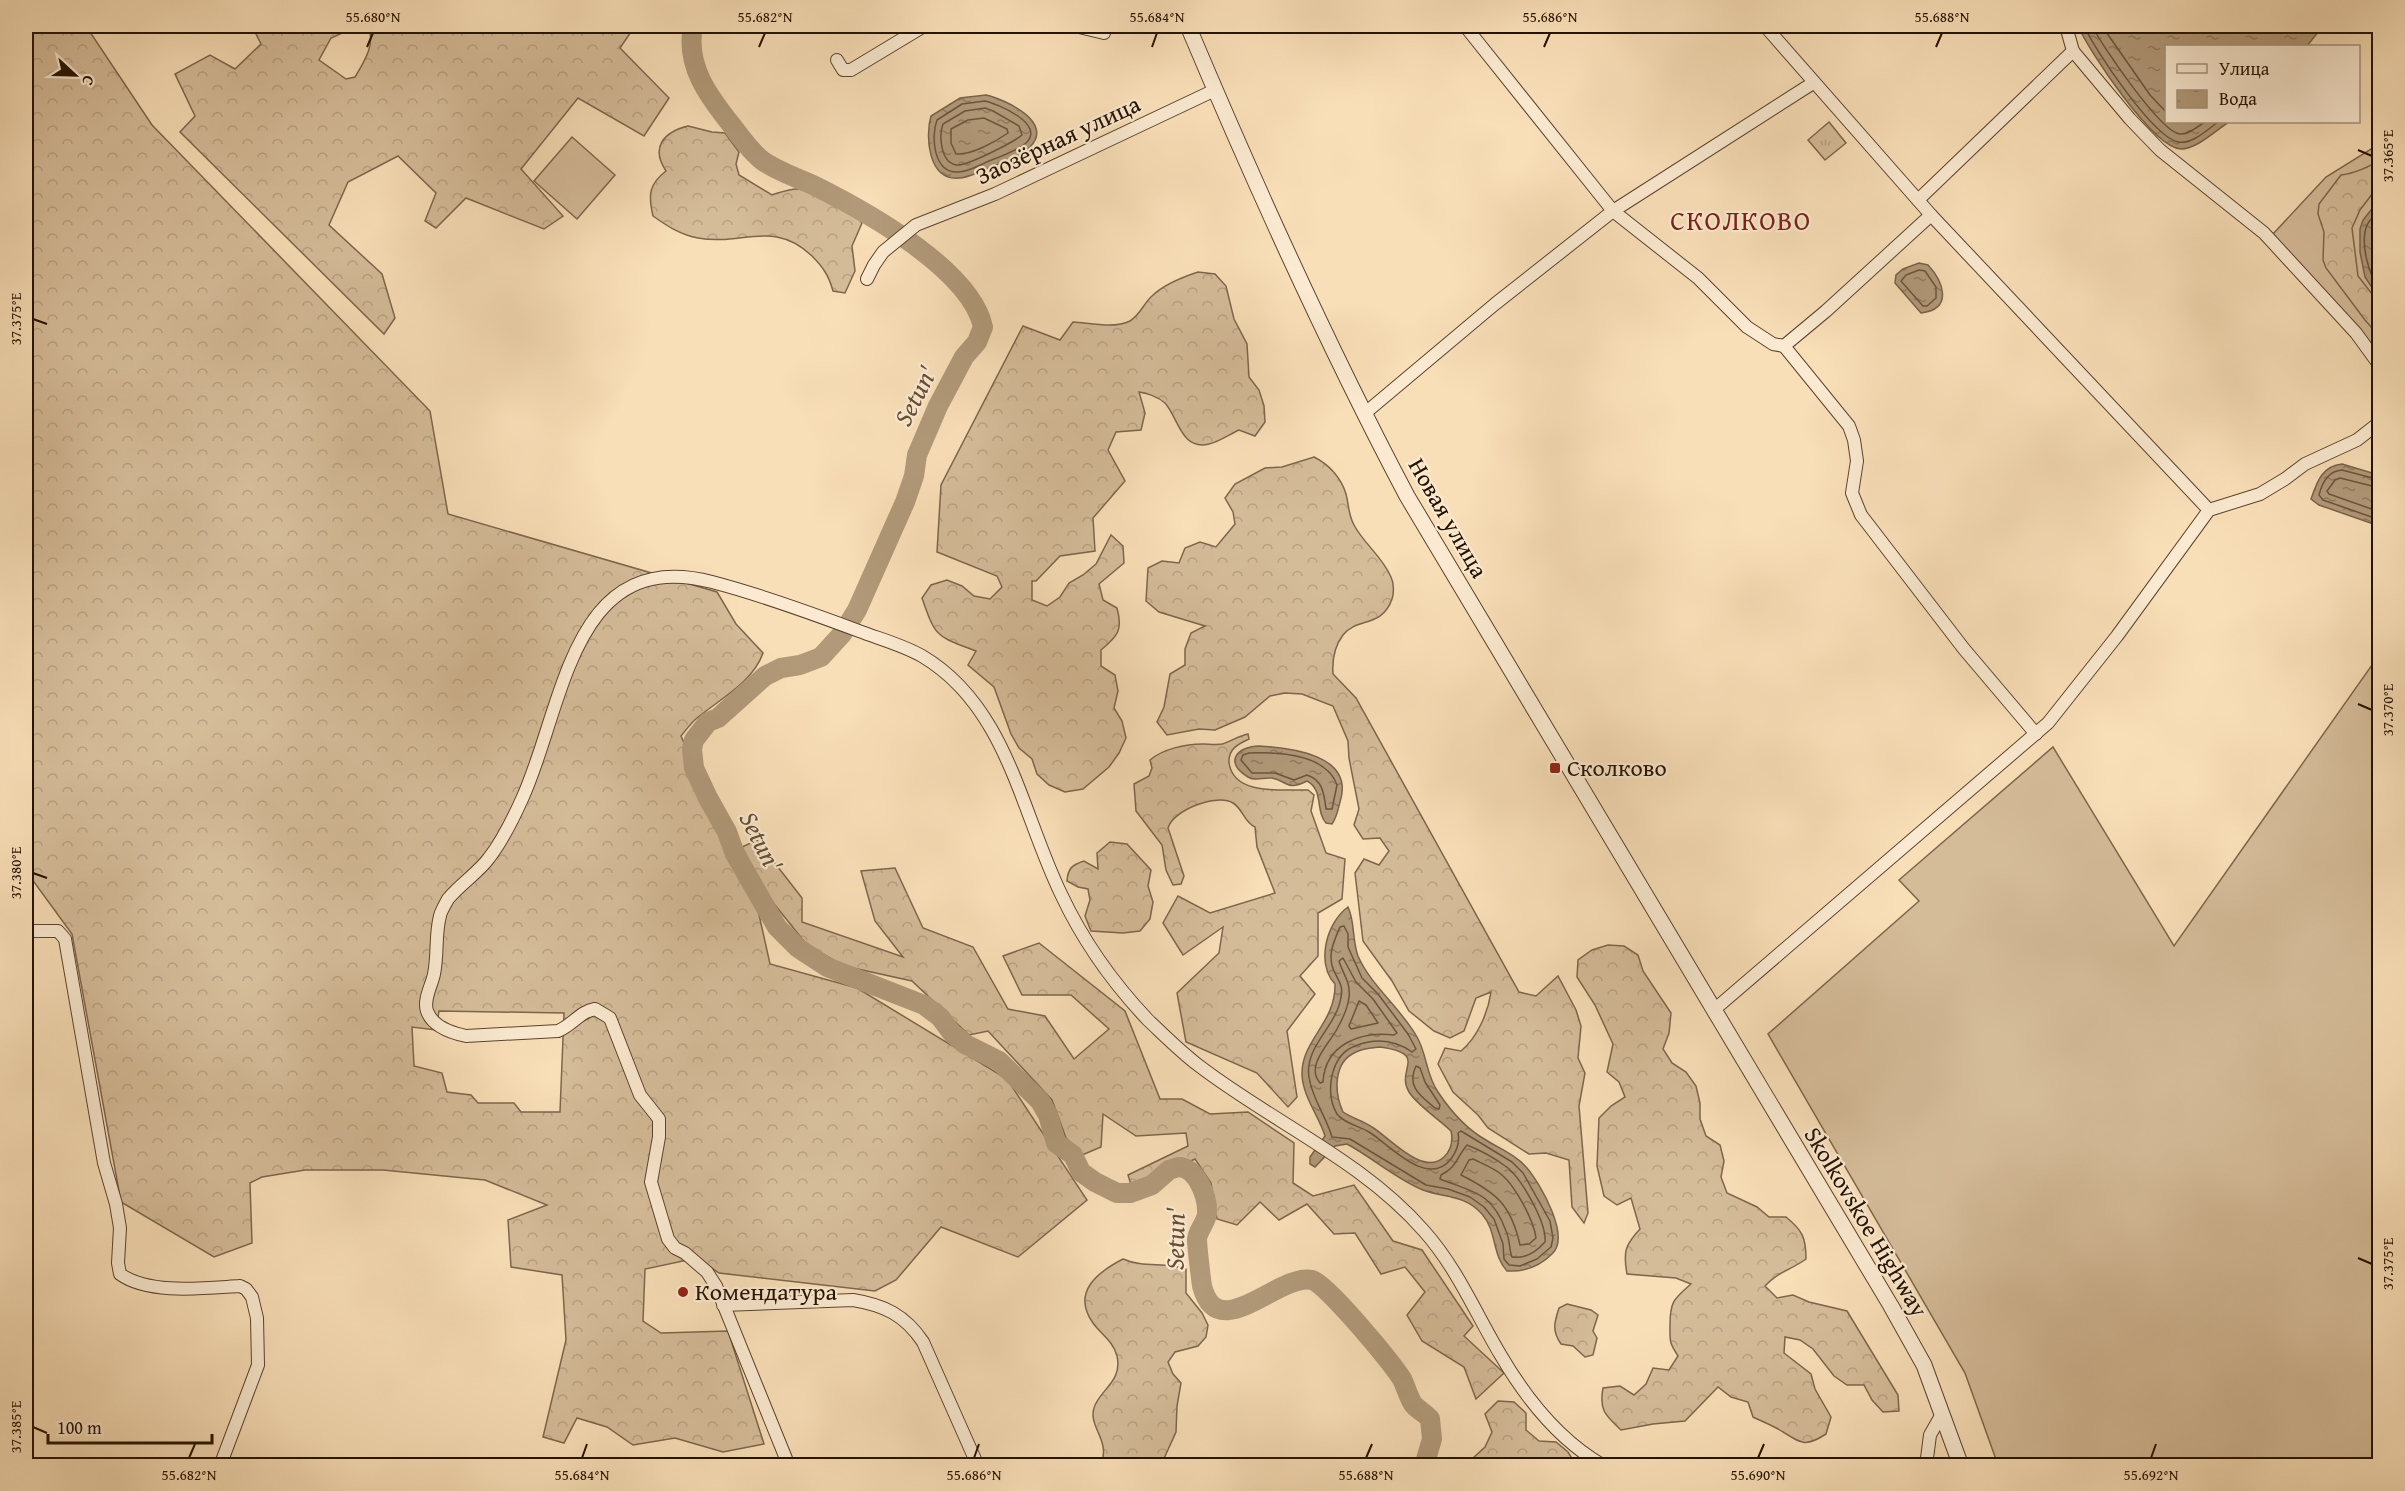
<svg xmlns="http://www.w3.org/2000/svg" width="2405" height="1491" font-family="'Gentium Book Plus',serif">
	<defs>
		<pattern id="forest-crowns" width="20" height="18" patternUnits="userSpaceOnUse" patternTransform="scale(1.5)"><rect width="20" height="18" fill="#d5bc99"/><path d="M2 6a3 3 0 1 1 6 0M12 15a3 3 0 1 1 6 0" fill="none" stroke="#b7a182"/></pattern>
		<pattern id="park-tufts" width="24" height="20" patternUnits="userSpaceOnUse" patternTransform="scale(1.5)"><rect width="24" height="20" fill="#d5bc99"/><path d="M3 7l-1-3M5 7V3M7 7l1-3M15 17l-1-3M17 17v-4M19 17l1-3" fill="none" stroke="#b7a182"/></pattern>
		<pattern id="water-ripples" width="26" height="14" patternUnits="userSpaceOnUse" patternTransform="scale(1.5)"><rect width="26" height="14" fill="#b19979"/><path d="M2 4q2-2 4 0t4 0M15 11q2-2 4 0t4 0" fill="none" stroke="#907b61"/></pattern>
	</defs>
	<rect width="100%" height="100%" fill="#f9dfb8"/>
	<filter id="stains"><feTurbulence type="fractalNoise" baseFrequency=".00333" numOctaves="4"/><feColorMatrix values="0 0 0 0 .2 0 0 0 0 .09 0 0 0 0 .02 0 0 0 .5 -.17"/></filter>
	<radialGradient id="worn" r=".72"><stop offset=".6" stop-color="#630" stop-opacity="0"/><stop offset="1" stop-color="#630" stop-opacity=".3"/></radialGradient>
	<!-- grass -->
	<g fill="#d5bc99" stroke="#7d664c" stroke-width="1.5">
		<path d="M572,137L615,175L577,219L534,181Z"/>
		<path d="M2379,144V357L2273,234L2326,177Z"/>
		<path d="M2379,655V1465H1998L1965,1373L1768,1034L1919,901L1899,880L2053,747L2174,946Z"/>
	</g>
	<!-- forest -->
	<g fill="url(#forest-crowns)" stroke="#7d664c" stroke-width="1.5" fill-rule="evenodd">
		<path d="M26,26H86L152,125L430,411L448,514L717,592L736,624L763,653C753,682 720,699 697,718C691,723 686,730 681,736L758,910L770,964L857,988L1007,1079L1087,1200L1018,1257L941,1227L896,1280L875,1291L719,1273L697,1258L645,1269L643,1321L661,1333L728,1331L764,1444L723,1452L675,1438L633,1445L607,1427L577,1418L564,1443L543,1437L566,1340L562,1275L511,1267L508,1220L547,1205L485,1180L383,1170H305L262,1177L250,1183L252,1243L214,1257L121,1202L72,934L26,871ZM439,1011L564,1013L560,1112H521L514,1103H478L471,1095L447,1092L442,1073L414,1066L412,1027L436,1030Z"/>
		<path d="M257,26H358L331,38L319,60L346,79L355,77C364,62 377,42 367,26H635L620,48L669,98L644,136L578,98L521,169L563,216L544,229L466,198L436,228L425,221L436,193L398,156L348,182L329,225L382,274L395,318L384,334L180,132L195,116L175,74L210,55L235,69L261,44L253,28Z"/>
		<path d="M688,126L712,132L725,133L739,152L736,164L739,175L772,195C781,192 790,188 800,189C818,191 853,208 862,223L852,246L855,271L845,293L833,291C829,276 823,267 812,256C774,219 742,246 698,238C681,235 667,226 653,216C648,195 649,184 666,171C650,147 664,132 688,126Z"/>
		<path d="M2379,159V185L2360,210L2352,228L2358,276L2379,303V336L2365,320L2326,268L2323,260L2324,232L2318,214L2319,204L2341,175C2351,174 2372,167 2379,159Z"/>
		<path d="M1198,272L1215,274L1226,286L1234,319L1247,344L1249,377L1259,390L1264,406L1265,422L1255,436L1239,430C1230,434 1219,442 1209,444C1181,451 1178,417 1165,403C1158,397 1147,393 1139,392L1145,413L1141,430L1116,432L1108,450L1125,481L1093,518L1095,551L1060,556L1036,581H1032V600L1047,606L1060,597L1069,583L1083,575L1096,564L1111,535L1123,546L1124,563L1099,584L1103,600L1117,608C1123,630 1118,636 1101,650V666L1115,675L1118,691L1114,708L1122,721L1126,738L1119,753L1109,767L1083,789L1065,792L1049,785L1037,774L1032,759L1019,748L1011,734L994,687L968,665L976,651C937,636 936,639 922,598L931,585L947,580L962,586L974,596L990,599L1002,587L997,576L937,552L941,485L1023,326L1060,340L1073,322C1090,323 1114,329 1130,321C1140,315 1144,303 1152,296C1163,285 1183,277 1198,272Z"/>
		<path d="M1314,457C1328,464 1341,477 1346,494C1349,505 1348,514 1354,525C1364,544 1382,556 1391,577C1394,583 1394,593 1392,599C1382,628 1357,617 1343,635C1334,647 1332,660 1333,674L1356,698L1519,992L1536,996L1558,976L1576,1010L1581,1026L1578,1058L1585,1073L1579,1106L1588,1213L1584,1223L1572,1207L1569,1160L1546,1153L1529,1154L1488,1128L1478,1115L1453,1092L1438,1064L1445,1048L1461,1051C1477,1038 1488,1013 1491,992L1476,998L1464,1031L1450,1038L1434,1031L1409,1011L1392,981L1363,941L1355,873L1364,859L1379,865L1389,851L1380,838L1363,839L1354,825L1359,809L1349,758L1348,741L1333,706L1302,694L1285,693L1270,696L1245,717L1215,730L1199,729L1167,735L1157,722L1164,707L1170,674L1185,665V649L1191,633L1205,626L1159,612L1146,601L1148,568L1162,561L1179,563L1185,548L1200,542L1216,547L1235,524L1233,512L1225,498L1235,484L1265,468L1282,467Z"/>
		<path d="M1248,734L1249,739C1238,744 1228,749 1229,763C1234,797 1285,789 1308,790L1314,795L1311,811L1326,853L1345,859L1342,899L1318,913V956L1300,976L1315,994L1287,1031L1297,1097L1288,1107L1257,1073L1186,1042L1177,993L1219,953L1223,927L1183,955L1163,923L1178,896L1210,913L1275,893L1257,847L1255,827C1244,822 1243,809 1233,803C1217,793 1173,810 1168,828L1184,876L1181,884L1173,885L1166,870L1162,845L1136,811L1134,784L1149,776L1152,768L1150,760C1163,749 1185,744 1203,744C1209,744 1216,745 1222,744C1231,741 1239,736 1248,734Z"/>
		<path d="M757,840L802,898V922L903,957L875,921L861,871L895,868L923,928L973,947L1008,1009L1045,1016L1074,1059L1109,1029L1071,995H1022L1003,956L1039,943L1125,1011L1160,1099H1182L1210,1114L1248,1112L1294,1143L1293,1183L1313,1196L1354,1185L1393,1241L1422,1250L1473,1326L1464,1336L1504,1373L1476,1399L1464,1367L1422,1341L1407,1315L1425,1292L1405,1267L1381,1274L1355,1233L1334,1234L1307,1204L1279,1220L1260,1202L1237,1225L1217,1219L1211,1183L1195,1159L1132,1188L1128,1175L1188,1146L1186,1133L1136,1136L1103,1114L1101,1147L1082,1155L1066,1138L1052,1100L988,1031L969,1035L912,981L844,966L807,945L767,895L742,847Z"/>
		<path d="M1110,842L1127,844L1151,870L1148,886L1153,902L1150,919L1140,931L1123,933L1091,931L1085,916L1090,900L1088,889L1078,887L1067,881C1068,868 1072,865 1084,861L1098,869L1097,853Z"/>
		<path d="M1608,945L1624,946L1638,955L1643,971L1671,1013L1669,1033L1663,1049L1672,1063L1686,1072L1696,1086L1700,1103V1119L1706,1136L1720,1145L1724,1161L1721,1177L1727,1193L1757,1207L1769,1217H1786C1802,1230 1806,1237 1806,1259C1791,1270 1777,1272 1765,1286L1777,1298L1793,1295L1809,1302L1847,1311L1898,1395L1899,1411L1883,1412L1872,1400L1864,1385H1847L1834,1376L1813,1349L1800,1340L1785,1337L1784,1353L1811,1374L1815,1389L1831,1417L1826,1434C1806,1447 1802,1444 1783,1432C1774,1426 1763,1422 1753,1417L1748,1402L1731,1397L1718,1387L1685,1421L1653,1424L1621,1430C1605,1415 1599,1410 1603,1388L1620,1386L1634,1395L1646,1384L1653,1368L1669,1370L1678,1356C1669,1342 1670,1342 1670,1325C1670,1301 1674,1299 1691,1284L1676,1278L1627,1274C1623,1252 1625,1245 1640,1229L1631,1198L1617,1205L1604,1196L1597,1166L1599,1118L1611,1106L1625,1097L1619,1082L1607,1072L1613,1044L1595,1005L1577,977L1578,960L1592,950Z"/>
		<path d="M1123,1259C1143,1268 1165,1262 1186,1269V1293L1202,1313L1208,1325L1206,1337L1198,1346L1175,1352L1168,1362L1173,1374L1181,1383L1177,1406L1176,1432L1161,1465H1101C1111,1440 1088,1427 1094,1408C1099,1390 1123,1382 1117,1356C1114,1342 1100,1333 1093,1323C1071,1292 1098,1272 1123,1259Z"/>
		<path d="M1567,1304L1591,1310L1598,1315L1593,1331L1597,1338L1593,1355L1585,1357L1573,1346L1561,1344C1552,1331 1554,1323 1559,1308Z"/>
		<path d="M1498,1401L1514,1402L1526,1413V1430L1539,1441L1556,1442L1568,1452L1576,1465H1473L1472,1459L1485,1447L1492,1432L1485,1414Z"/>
	</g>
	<!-- park -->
	<path fill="url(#park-tufts)" stroke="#7d664c" stroke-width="1.5" d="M1829,122L1846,143L1825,160L1808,140Z"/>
	<!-- water -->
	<g fill="url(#water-ripples)" stroke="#796349" stroke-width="1.5" fill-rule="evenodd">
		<path d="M2078,26H2323L2307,46H2166V122H2229C2216,130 2197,149 2181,149C2153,148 2089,51 2078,26Z"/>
		<path d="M986,95C1004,99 1055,122 1030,147C1021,156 1002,163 989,168C980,171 969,178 959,178C928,181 925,136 931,116L960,98Z"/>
		<path d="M2379,200V298L2365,277L2360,252V229L2363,220Z"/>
		<path d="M1919,263L1928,265C1943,281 1954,309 1921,313L1895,283L1896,275L1903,269Z"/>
		<path d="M2342,464L2379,475V526L2319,505L2311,499C2317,482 2322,466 2342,464Z"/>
		<path d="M1259,746C1292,748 1355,755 1340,802C1338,809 1337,817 1332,824L1326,823C1315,811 1324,790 1307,781C1287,791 1289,782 1272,778C1263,777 1256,782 1248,777C1225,763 1235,747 1259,746Z"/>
		<path d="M1348,907C1355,921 1352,940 1358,956C1371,986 1400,1007 1417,1037C1427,1054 1426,1075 1438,1092C1450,1110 1466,1129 1486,1140C1500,1149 1516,1155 1527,1168C1541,1185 1571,1237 1552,1254C1539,1267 1525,1272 1507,1271C1492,1255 1497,1231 1482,1214C1464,1194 1444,1198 1423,1190C1396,1179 1373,1158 1347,1144L1335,1146L1315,1167L1310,1164V1157L1325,1136C1319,1116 1303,1097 1302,1075C1301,1040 1336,1023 1335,984C1316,963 1326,923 1348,907ZM1380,1047C1430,1054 1395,1069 1409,1092C1417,1105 1440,1120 1451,1131C1453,1140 1451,1150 1444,1157C1423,1177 1390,1138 1372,1127C1363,1121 1352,1118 1343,1112C1334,1092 1333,1062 1356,1052C1364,1048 1372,1048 1380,1047Z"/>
	</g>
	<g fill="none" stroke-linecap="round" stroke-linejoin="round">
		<!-- shore -->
		<g stroke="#6b553c" stroke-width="1.5">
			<path d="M2084,26C2095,50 2153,137 2178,142C2192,145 2208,129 2218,122"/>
			<path d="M2092,26C2101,44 2161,133 2180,134C2189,135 2198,126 2205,122"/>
			<path d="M2102,26L2150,95L2166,112"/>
			<path d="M985,101C998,104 1046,124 1026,143C1017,151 1000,157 989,161C980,165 968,172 958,172C933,173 931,136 937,120L962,104Z"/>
			<path d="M985,108L993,111L1019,126L1022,135C1014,142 967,166 957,165C940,163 939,135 943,124L965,111Z"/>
			<path d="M984,118L1007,129L1008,133C995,142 972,155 956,154L951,143V129L968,120Z"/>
			<path d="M2380,210C2375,215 2370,219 2367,225C2360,242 2368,275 2380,289"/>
			<path d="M1919,270L1925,271L1936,287V298L1927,306H1923L1901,281L1906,275Z"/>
			<path d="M2380,480L2342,470C2328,471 2322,483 2319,495L2323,500L2380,520"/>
			<path d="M2380,488L2340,478L2335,480L2327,491L2329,494L2380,512"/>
			<path d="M1249,753C1277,752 1326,754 1337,785L1332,809H1326C1324,794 1323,780 1307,775L1294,780L1275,773H1252L1241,760L1243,755Z"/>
			<path d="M1344,926L1348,934V947L1362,978L1378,994L1408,1034L1416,1049L1412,1052C1395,1040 1375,1038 1355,1046C1331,1055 1324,1092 1337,1114C1343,1123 1359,1126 1369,1132C1389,1144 1427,1189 1451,1159C1456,1152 1460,1142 1458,1133L1461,1131L1512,1162L1523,1173L1550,1221L1553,1238L1551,1247L1537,1259L1520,1266L1509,1265L1504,1259L1503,1244L1494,1219L1484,1207L1470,1197L1448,1189L1426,1185L1350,1139L1332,1137C1326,1116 1312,1099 1309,1077C1304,1047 1337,1026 1341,997C1343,987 1340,983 1336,975C1326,958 1333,943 1340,927Z"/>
			<path d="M1343,958L1356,982L1373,999L1397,1033L1394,1035C1361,1031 1325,1044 1323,1082L1320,1083C1305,1066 1329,1044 1337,1029C1342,1020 1348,1007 1349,997C1351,983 1343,974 1339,961Z"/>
			<path d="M1359,1001L1366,1005L1378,1023L1351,1029L1349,1026Z"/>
			<path d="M1416,1066L1420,1068L1425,1082L1440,1105L1439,1109L1435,1108C1421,1096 1406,1087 1416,1066Z"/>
			<path d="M1467,1145C1480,1150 1496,1159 1508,1168C1522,1180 1547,1223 1545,1242C1537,1251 1525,1259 1512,1257C1509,1250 1510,1239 1506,1231C1492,1192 1473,1192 1440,1179L1441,1175C1458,1166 1456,1158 1467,1145Z"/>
			<path d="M1473,1159C1483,1164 1494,1168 1502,1175C1516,1187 1534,1221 1536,1238L1529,1244L1520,1245C1511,1205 1497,1193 1461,1175L1469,1160Z"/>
		</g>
		<!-- river -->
		<path stroke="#b19979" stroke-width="20" d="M693,26C685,66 709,97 733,127C742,139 751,152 763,161C780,173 799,178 817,187C867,212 971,270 983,327L977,342L964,357L938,406L917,455L914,476L905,502L857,610L842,634L821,657L800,665L781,668L765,676L718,718L708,722L694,740L692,749L694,768L708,798L727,832L735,854L777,927L798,948L827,967L924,1005L940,1017L952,1033L965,1044L999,1061L1040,1101L1048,1115L1056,1143L1073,1155L1081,1172L1095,1182L1117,1193H1130L1152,1185L1169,1170L1178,1167C1197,1167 1208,1197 1207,1214C1206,1223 1197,1231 1197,1240C1198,1255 1200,1271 1202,1286C1218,1347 1278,1273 1312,1280C1327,1284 1391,1362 1402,1379C1406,1387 1408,1396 1413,1404C1418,1410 1425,1413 1430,1419L1432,1439L1424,1466"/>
		<defs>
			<g id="minor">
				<path d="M1075,26L1104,33"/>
				<path d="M1465,26L1613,211L1698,278L1747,327L1773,344L1784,346"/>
				<path d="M1765,26L1931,215L2209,510"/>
				<path d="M2066,26L2073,51L2130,119L2160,150L2264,233L2356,333L2380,366"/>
				<path d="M837,60L843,70H851L924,26"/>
				<path d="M1918,200L2073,51"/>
				<path d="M1931,215L1826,311L1784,346L1849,426L1854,440L1857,461L1852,493L1861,515L1964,649L2036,734"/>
				<path d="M867,279L874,265L883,252L916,225L995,194L1215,90"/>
				<path d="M1364,414L1495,304L1613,211L1813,83"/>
				<path d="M26,931H58L65,939L104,1163L116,1204L120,1228L118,1263L120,1274C149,1295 205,1288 240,1286L246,1289L252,1297L257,1318L258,1365L220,1466"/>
				<path d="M1715,1009L2048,723L2117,636L2209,510L2260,494L2285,479L2305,464L2357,440L2380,422"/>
				<path d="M723,1305L853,1300C884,1305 905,1315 923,1342L978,1466"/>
				<path d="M789,1466L716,1286L707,1272L685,1253L675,1248L668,1239L651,1182L659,1137V1119L640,1095L610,1018L595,1009C579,1012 574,1024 558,1031L466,1036C452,1033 432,1026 427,1011C423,999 432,985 434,974C438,955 435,934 440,916C440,913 447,901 448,899C460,884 478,873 489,858C503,840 513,819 522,799C564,708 571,545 712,582C762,595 811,613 859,631C880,639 903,645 922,656C1007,706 1021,812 1061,894C1083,941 1112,982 1148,1020C1164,1035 1181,1052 1198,1065C1272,1122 1362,1160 1424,1231C1457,1268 1475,1312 1500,1354C1525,1397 1560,1441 1604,1466"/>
				<path d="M1926,1466L1930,1435L1942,1414"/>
			</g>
			<path id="tertiary" d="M1188,26C1255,185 1326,343 1407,496L1891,1306L1924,1365L1961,1466"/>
		</defs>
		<!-- minor casing -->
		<use href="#minor" stroke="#5a442e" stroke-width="14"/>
		<!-- tertiary casing -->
		<use href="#tertiary" stroke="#5a442e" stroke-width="17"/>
		<!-- minor -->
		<use href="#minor" stroke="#fbead1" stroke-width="12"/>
		<!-- tertiary -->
		<use href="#tertiary" stroke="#fbead1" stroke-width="15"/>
	</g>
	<!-- ticks -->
	<path fill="none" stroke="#251100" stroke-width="2" d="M367,47L373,33M759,47L765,33M1152,47L1157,33M1544,47L1550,33M1936,47L1942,33M2358,150L2372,156M33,319L47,324M2358,704L2372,710M33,873L47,878M2358,1258L2372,1264M33,1427L47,1433M189,1458L195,1444M582,1458L587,1444M974,1458L979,1444M1366,1458L1372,1444M1758,1458L1764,1444M2151,1458L2156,1444"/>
	<!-- markers -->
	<g fill="#8f2418" stroke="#fbead1" stroke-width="2">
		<rect x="1549" y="762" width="12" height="12" rx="3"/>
		<circle cx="683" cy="1292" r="6"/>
	</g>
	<g text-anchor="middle" stroke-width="4.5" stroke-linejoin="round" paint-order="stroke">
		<!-- street labels -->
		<g font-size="24" fill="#251100" stroke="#fbead1">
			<text transform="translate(1058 140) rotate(-25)" y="8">Заозёрная улица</text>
			<text transform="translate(1448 518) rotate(60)" y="8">Новая улица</text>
			<text transform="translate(1866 1222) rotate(59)" y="8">Skolkovskoe Highway</text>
		</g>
		<!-- poi labels -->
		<g font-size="24" fill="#251100" stroke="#fbead1" text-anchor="start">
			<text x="1567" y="776">Сколково</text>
			<text x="695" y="1300">Комендатура</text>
		</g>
		<!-- water labels -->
		<g font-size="26" font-style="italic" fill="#644e36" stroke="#fbead1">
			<text transform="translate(915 396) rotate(-63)" y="9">Setun'</text>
			<text transform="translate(761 841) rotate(63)" y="9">Setun'</text>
			<text transform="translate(1175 1239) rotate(-89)" y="9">Setun'</text>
		</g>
		<!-- quarter labels -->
		<g font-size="27" letter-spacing="1.5" fill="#7a1f14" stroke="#fbead1">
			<text x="1741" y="230">СКОЛКОВО</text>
		</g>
	</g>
	<!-- margin -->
	<rect width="2405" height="1491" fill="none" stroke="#f9dfb8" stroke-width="66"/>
	<!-- legend -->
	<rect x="2165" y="45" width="195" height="78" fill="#fbead1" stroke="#a5937d" stroke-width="1.5"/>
	<rect x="2177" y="64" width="30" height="9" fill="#fbead1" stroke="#a5937d" stroke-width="1.5"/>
	<text x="2219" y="75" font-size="18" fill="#251100">Улица</text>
	<rect x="2177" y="90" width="30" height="18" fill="url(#water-ripples)" stroke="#a5937d" stroke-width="1.5"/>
	<text x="2219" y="105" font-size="18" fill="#251100">Вода</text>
	<!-- north arrow -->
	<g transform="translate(75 75) rotate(112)" stroke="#fbead1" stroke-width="4.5" paint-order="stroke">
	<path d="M0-4.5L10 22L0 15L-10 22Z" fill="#251100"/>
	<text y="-9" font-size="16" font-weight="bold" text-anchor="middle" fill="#251100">С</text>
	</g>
	<!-- scale -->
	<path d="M48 1434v9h164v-9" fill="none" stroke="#251100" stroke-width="3"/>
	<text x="57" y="1434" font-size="18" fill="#251100" stroke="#fbead1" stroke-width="4.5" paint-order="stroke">100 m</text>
	<rect x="33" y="33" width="2339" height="1425" fill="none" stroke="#251100" stroke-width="2"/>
	<g font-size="15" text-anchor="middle" fill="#251100">
		<text x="373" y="22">55.680°N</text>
		<text x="765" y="22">55.682°N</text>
		<text x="1157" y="22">55.684°N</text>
		<text x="1550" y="22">55.686°N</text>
		<text x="1942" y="22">55.688°N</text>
		<text transform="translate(2388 156) rotate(-90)" y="5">37.365°E</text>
		<text transform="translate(16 319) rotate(-90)" y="5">37.375°E</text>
		<text transform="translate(2388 710) rotate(-90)" y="5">37.370°E</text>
		<text transform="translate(16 873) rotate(-90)" y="5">37.380°E</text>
		<text transform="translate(2388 1264) rotate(-90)" y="5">37.375°E</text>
		<text transform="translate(16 1427) rotate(-90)" y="5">37.385°E</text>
		<text x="189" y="1480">55.682°N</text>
		<text x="582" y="1480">55.684°N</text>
		<text x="974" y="1480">55.686°N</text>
		<text x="1366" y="1480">55.688°N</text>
		<text x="1758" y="1480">55.690°N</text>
		<text x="2151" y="1480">55.692°N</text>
	</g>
	<rect width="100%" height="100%" filter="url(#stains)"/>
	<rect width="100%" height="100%" fill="url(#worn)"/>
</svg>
